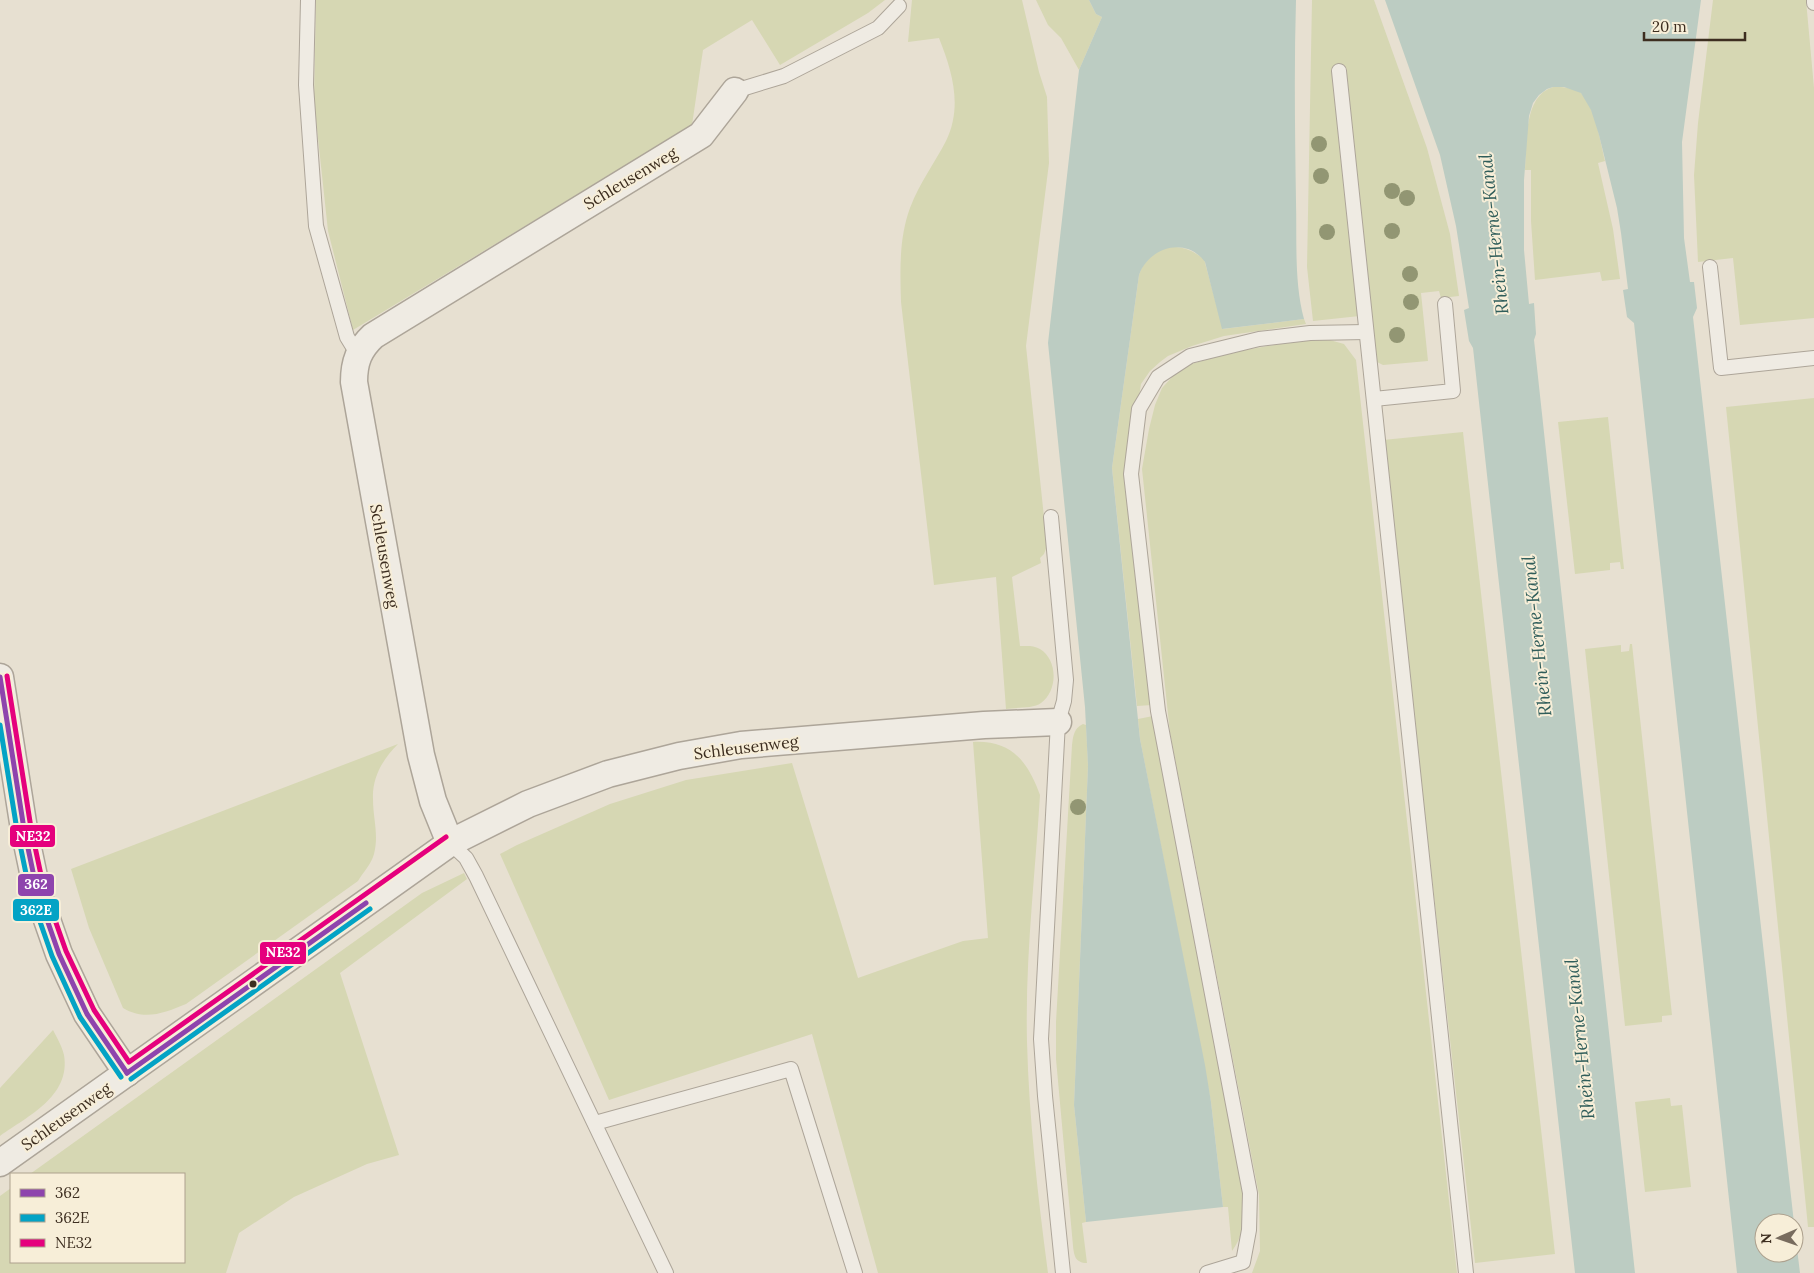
<svg xmlns="http://www.w3.org/2000/svg" width="1814" height="1273" font-family="Lora,serif">
	<rect width="100%" height="100%" fill="#e7e0d1"/>
	<!-- green -->
	<g fill="#d6d7b3">
		<path d="M316,0H885L868,13L780,65L752,20L703,50L692,125L353,330L328,231L314,101Z"/>
		<path d="M912,0H1022L1039,72L1047,97L1049,163L1026,346L1047,546L1044,554L1040,558L1041,563L1012,577L1020,646C1027,646 1033,645 1040,649C1058,660 1058,691 1041,703C1033,709 1016,707 1006,709L996,577L934,585L901,302C900,270 899,238 910,208C920,182 934,164 946,141C963,106 952,71 939,38L908,42Z"/>
		<path d="M1036,0H1089L1096,14L1102,17L1079,70L1061,38L1048,25Z"/>
		<path d="M1312,0H1374L1427,148L1450,234L1459,296L1441,298L1439,291L1421,293L1428,361L1383,365L1375,361L1369,315L1313,321L1307,267Z"/>
		<path d="M1713,0H1806L1814,88V318L1740,325L1733,258L1698,262L1694,175L1698,123Z"/>
		<path d="M1553,87C1562,87 1571,87 1580,92C1594,102 1601,144 1605,161L1598,163L1613,229L1620,279L1602,281L1600,272L1535,280L1531,221V170H1525C1527,144 1523,96 1553,87Z"/>
		<path d="M1169,247C1183,246 1193,251 1204,259L1223,329L1304,319L1306,324L1224,336L1192,346L1168,356L1160,362L1150,371L1141,384L1128,469L1152,705L1137,706L1112,468L1139,275C1144,260 1154,251 1169,247Z"/>
		<path d="M1319,337L1344,344L1356,360L1457,1273H1252L1260,1251L1259,1195L1170,733L1142,469L1149,429L1155,405L1162,388L1173,376L1191,364L1234,352Z"/>
		<path d="M1814,398V1227H1808L1726,407Z"/>
		<path d="M1608,417L1624,569H1621L1620,562L1610,563V570L1575,574L1558,422Z"/>
		<path d="M1463,432L1555,1254L1475,1263L1383,440Z"/>
		<path d="M1630,644H1632L1672,1015L1662,1016V1022L1625,1026L1585,649L1621,645V652L1629,651Z"/>
		<path d="M1153,716L1244,1194C1244,1217 1246,1232 1232,1251L1228,1207H1223L1211,1102L1140,739L1138,719Z"/>
		<path d="M1083,724L1086,725L1088,766L1074,1105L1086,1222L1082,1223L1087,1263C1075,1263 1074,1255 1073,1246L1056,1059V1022L1072,745C1073,736 1074,728 1083,724Z"/>
		<path d="M973,742C1012,740 1028,762 1040,795C1035,877 1025,960 1027,1042C1029,1119 1038,1197 1048,1273H878L812,1034L609,1100L500,854L517,845L610,804L686,780L792,763L858,978L963,941L988,938Z"/>
		<path d="M398,744C383,759 372,777 373,799C373,819 379,834 374,854C371,865 363,872 358,881L186,1004C164,1013 145,1021 123,1008L89,928L71,869Z"/>
		<path d="M464,873L467,879L340,973L399,1155L367,1164L294,1197L239,1233L226,1273H0V1196L11,1188V1262H184V1174H30L422,893Z"/>
		<path d="M53,1030C57,1038 62,1046 64,1055C71,1096 28,1116 0,1136V1088Z"/>
		<path d="M1670,1098L1671,1106L1682,1105L1691,1187L1645,1192L1635,1102Z"/>
	</g>
	<!-- water -->
	<g fill="#bcccc2">
		<path d="M1089,0H1296C1294,67 1295,134 1296,202C1297,240 1294,282 1304,319L1222,329L1205,262C1186,236 1149,247 1139,275L1112,468L1140,739L1205,1065L1211,1102L1223,1207L1086,1222L1074,1105L1088,766L1085,707L1048,343L1079,70L1102,17L1096,14Z"/>
		<path d="M1385,0H1701L1682,142L1684,238L1690,282H1694L1697,308L1693,317L1794,1223H1764V1253H1794V1224L1800,1273H1737L1634,323L1627,317L1623,290L1628,289L1621,233L1617,208L1599,135L1591,110L1581,93L1564,87H1553L1547,89L1539,95L1533,103L1529,116L1524,180V250L1529,304L1534,303L1536,334L1534,340L1635,1273H1575L1473,348L1469,341L1464,310L1469,308L1456,226L1440,155Z"/>
	</g>
	<g fill="none" stroke-linecap="round" stroke-linejoin="round">
		<defs>
			<g id="service">
				<path d="M308,0L306,85L316,226L347,337L358,355"/>
				<path d="M1814,0V3"/>
				<path d="M1339,71L1466,1273"/>
				<path d="M735,91L784,76L878,28L899,6"/>
				<path d="M1710,267L1721,368L1814,358"/>
				<path d="M1374,399L1453,391L1445,304"/>
				<path d="M1051,517L1066,680L1064,701L1058,722L1041,1039L1045,1096L1063,1273"/>
				<path d="M450,843L466,858L476,876L666,1273"/>
				<path d="M595,1123L791,1069L855,1273"/>
				<path d="M1207,1273L1243,1262L1249,1230L1250,1193L1158,711L1131,474L1139,409L1158,377L1190,356L1259,339L1310,333L1366,332"/>
			</g>
			<g id="minor">
				<path d="M0,677L24,829L37,891L59,954L87,1014L127,1073"/>
				<path d="M450,843L433,801L421,755L354,382C354,362 359,349 373,336L701,135L735,91"/>
				<path d="M0,1163L450,843L528,804L608,774L679,756L741,745L984,725L1058,722"/>
			</g>
		</defs>
		<!-- service casing -->
		<use href="#service" stroke="#ada599" stroke-width="16"/>
		<!-- minor casing -->
		<use href="#minor" stroke="#ada599" stroke-width="29"/>
		<!-- service -->
		<use href="#service" stroke="#efebe3" stroke-width="14"/>
		<!-- minor -->
		<use href="#minor" stroke="#efebe3" stroke-width="26"/>
		<defs>
			<g id="bus-1">
				<path d="M0,677L24,829L37,891L59,954L87,1014L127,1073"/>
				<path d="M127,1073L366,903"/>
			</g>
			<g id="bus-2">
				<path d="M0,725L17,830L30,893L52,956L80,1017L121,1077"/>
				<path d="M131,1079L370,909"/>
			</g>
			<path id="bus-3" d="M7,676L31,828L44,889L66,951L94,1010L129,1062L446,837"/>
		</defs>
		<!-- bus-1 casing -->
		<use href="#bus-1" stroke="#f7eed8" stroke-width="9"/>
		<!-- bus-2 casing -->
		<use href="#bus-2" stroke="#f7eed8" stroke-width="9"/>
		<!-- bus-3 casing -->
		<use href="#bus-3" stroke="#f7eed8" stroke-width="9"/>
		<!-- bus-1 -->
		<use href="#bus-1" stroke="#8e44ad" stroke-width="5"/>
		<!-- bus-2 -->
		<use href="#bus-2" stroke="#03a3c5" stroke-width="5"/>
		<!-- bus-3 -->
		<use href="#bus-3" stroke="#e5007d" stroke-width="5"/>
	</g>
	<!-- trees -->
	<g fill="#929673">
		<circle cx="1319" cy="144" r="8"/>
		<circle cx="1321" cy="176" r="8"/>
		<circle cx="1392" cy="191" r="8"/>
		<circle cx="1407" cy="198" r="8"/>
		<circle cx="1392" cy="231" r="8"/>
		<circle cx="1327" cy="232" r="8"/>
		<circle cx="1410" cy="274" r="8"/>
		<circle cx="1411" cy="302" r="8"/>
		<circle cx="1397" cy="335" r="8"/>
		<circle cx="1078" cy="807" r="8"/>
	</g>
	<!-- markers -->
	<circle fill="#3d2e20" stroke="#f7eed8" stroke-width="2" cx="253" cy="984" r="4.5"/>
	<g text-anchor="middle" stroke-width="4" stroke-linejoin="round" paint-order="stroke">
		<!-- street labels -->
		<g font-size="16" fill="#3d2e20" stroke="#f7eed8">
			<text transform="translate(630 178) rotate(-31)" y="6">Schleusenweg</text>
			<text transform="translate(385 556) rotate(80)" y="6">Schleusenweg</text>
			<text transform="translate(746 747) rotate(-7)" y="6">Schleusenweg</text>
			<text transform="translate(66 1116) rotate(-35)" y="6">Schleusenweg</text>
		</g>
		<!-- water labels -->
		<g font-size="18" font-style="italic" fill="#2f5d5a" stroke="#f7eed8">
			<text transform="translate(1494 234) rotate(-96)" y="6">Rhein-Herne-Kanal</text>
			<text transform="translate(1537 636) rotate(-96)" y="6">Rhein-Herne-Kanal</text>
			<text transform="translate(1580 1039) rotate(-96)" y="6">Rhein-Herne-Kanal</text>
		</g>
	</g>
	<g stroke="#f7eed8" stroke-width="2">
		<rect x="9" y="824" width="47" height="24" rx="5" fill="#e5007d"/>
		<rect x="17" y="873" width="38" height="24" rx="5" fill="#8e44ad"/>
		<rect x="12" y="898" width="48" height="24" rx="5" fill="#03a3c5"/>
		<rect x="259" y="941" width="48" height="24" rx="5" fill="#e5007d"/>
	</g>
	<g font-size="14" text-anchor="middle" font-weight="bold" fill="#fff">
		<text x="33" y="841">NE32</text>
		<text x="36" y="889">362</text>
		<text x="36" y="915">362E</text>
		<text x="283" y="957">NE32</text>
	</g>
	<!-- legend -->
	<rect x="10" y="1173" width="175" height="90" fill="#f7eed8" stroke="#ada18e"/>
	<rect x="20" y="1189" width="25" height="8" fill="#8e44ad" stroke="#ada18e"/>
	<text x="55" y="1198" font-size="15" fill="#3d2e20">362</text>
	<rect x="20" y="1214" width="25" height="8" fill="#03a3c5" stroke="#ada18e"/>
	<text x="55" y="1223" font-size="15" fill="#3d2e20">362E</text>
	<rect x="20" y="1239" width="25" height="8" fill="#e5007d" stroke="#ada18e"/>
	<text x="55" y="1248" font-size="15" fill="#3d2e20">NE32</text>
	<!-- north arrow -->
	<g transform="translate(1779 1238) rotate(268)"><circle r="24" fill="#f7eed8" stroke="#ada18e"/>
	<path d="M0-4L9 19L0 12L-9 19Z" fill="#786c5e"/>
	<text y="-8" font-size="14" font-weight="bold" text-anchor="middle" fill="#3d2e20">N</text>
	</g>
	<!-- scale -->
	<path d="M1644 32v8h101v-8" fill="none" stroke="#3d2e20" stroke-width="2.5"/>
	<text x="1652" y="32" font-size="15" fill="#3d2e20" stroke="#f7eed8" stroke-width="4" paint-order="stroke">20 m</text>
</svg>
